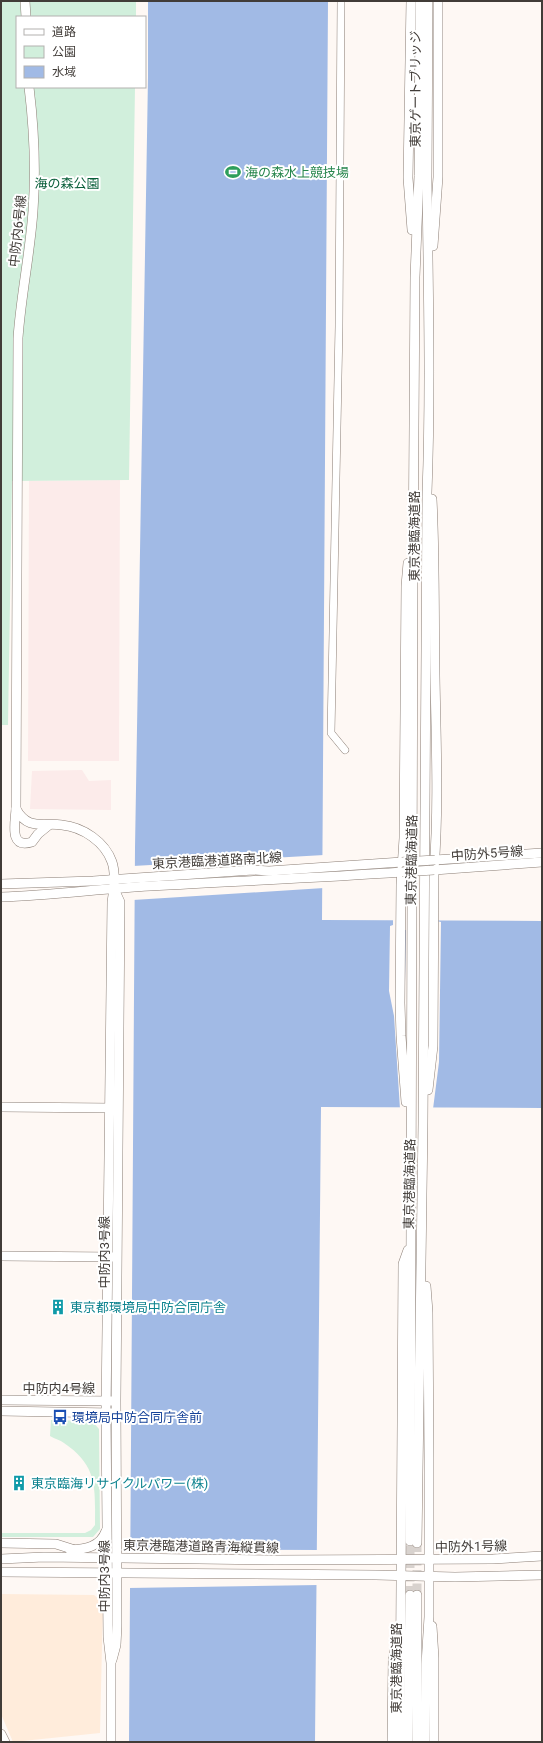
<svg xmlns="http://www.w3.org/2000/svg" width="543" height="1743" font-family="Roboto,'Noto Sans JP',sans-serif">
	<rect width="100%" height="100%" fill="#fef8f4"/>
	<!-- commercial -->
	<path fill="#ffecdb" d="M1,1594L94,1595L103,1603L100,1733L13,1742L1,1714Z"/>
	<!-- industrial -->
	<g fill="#fcebea">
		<path d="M120,480L119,761H28L29,481Z"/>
		<path d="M82,770L89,781L111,780V810L30,809L32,771Z"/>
	</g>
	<!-- green -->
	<g fill="#d1efdc">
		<path d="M1,1H136V17H17V87H135L129,480L12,481L8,725H1Z"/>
		<path d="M51,1420L92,1421L99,1429L100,1529L93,1537H1V1533H85L91,1530L95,1525C95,1488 98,1466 64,1443C60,1440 55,1439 50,1436Z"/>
	</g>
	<!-- water -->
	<path fill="#a1bae5" d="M148,1H328L322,920L542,921V1108L321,1107L315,1742H129L135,848L148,77Z"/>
	<!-- pier -->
	<g fill="#fef8f4" fill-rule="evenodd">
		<path d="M324,855V888L133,900V866Z"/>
		<path d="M393,918H437V921L441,922L439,1062L433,1109H400L394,1016L389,991L390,926L393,925ZM405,930H406L404,1036Z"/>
		<path d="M128,1547L131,1549L319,1550V1585L128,1588Z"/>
	</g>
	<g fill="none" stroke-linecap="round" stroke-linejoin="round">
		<!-- secondary-tunnel -->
		<g stroke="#d8d2ce" stroke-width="9" stroke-dasharray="9 4.5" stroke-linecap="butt">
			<path d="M417,1543V1595"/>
			<path d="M410,1595V1541"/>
		</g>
		<defs>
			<path id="street" d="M341,1L339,326L331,733L345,750"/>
			<g id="secondary">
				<path d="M25,1L26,17"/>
				<path d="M411,1L408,178L412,230"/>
				<path d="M29,87C34,128 36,170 33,211C30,254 21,295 18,338L16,809C15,824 9,849 32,842L38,834L49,825"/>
				<path d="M433,246L438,177V1"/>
				<path d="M16,809C28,831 43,822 62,825C83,827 105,842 112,862C116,874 114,890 112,902L106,1413L108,1637L111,1663V1742"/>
				<path d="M435,860L542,853"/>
				<path d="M434,870L542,862"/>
				<path d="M1,884L93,881L253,870L269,871L402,862"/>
				<path d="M1,897C51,895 100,889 150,886C234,881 318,878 402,872"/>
				<path d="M428,1090L433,1046L434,870C439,805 436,740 435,675C434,617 435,558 432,499"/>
				<path d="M406,1102L401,1036L400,1003L401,884L404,838L406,586L408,563"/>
				<path d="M1,1107L113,1108"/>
				<path d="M1,1256L114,1257"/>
				<path d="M1,1400L112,1401"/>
				<path d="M1,1411L112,1413"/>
				<path d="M410,1541L413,575L415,277L419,176L420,1"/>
				<path d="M1,1543L56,1544L75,1550"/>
				<path d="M417,1543L423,1124L427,493C431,387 428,282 427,177C427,118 428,60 428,1"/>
				<path d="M70,1550C86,1549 100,1547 106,1531"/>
				<path d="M1,1559L44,1557L275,1560L493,1559L542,1556"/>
				<path d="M1,1572L376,1575L455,1577L542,1575"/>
				<path d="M432,1626L434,1658V1742"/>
				<path d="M112,1660L116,1645L117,1625L116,1401L120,902L114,889"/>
				<path d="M1,1734L5,1742"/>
				<path d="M392,1742L393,1659L397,1640"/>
				<path d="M400,1742L403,1264L408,1250"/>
				<path d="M408,1742L410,1595"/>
				<path d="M417,1742V1595"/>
				<path d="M425,1742L426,1664L429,1617V1457L428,1312L426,1286"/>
			</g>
		</defs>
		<!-- street casing -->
		<use href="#street" stroke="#8c7f76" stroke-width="8"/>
		<!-- secondary casing -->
		<use href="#secondary" stroke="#8c7f76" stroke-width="10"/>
		<!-- street -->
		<use href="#street" stroke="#fff" stroke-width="7"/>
		<!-- secondary -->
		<use href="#secondary" stroke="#fff" stroke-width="9"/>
		<defs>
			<g id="secondary-bridge">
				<path d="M402,862L435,860"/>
				<path d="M402,872L434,870"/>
			</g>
		</defs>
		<!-- secondary-bridge casing -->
		<use href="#secondary-bridge" stroke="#8c7f76" stroke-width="10" stroke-linecap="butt"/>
		<!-- secondary-bridge -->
		<use href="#secondary-bridge" stroke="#fff" stroke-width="9"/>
	</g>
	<!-- icons -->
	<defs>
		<symbol id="stadium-bare" viewBox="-9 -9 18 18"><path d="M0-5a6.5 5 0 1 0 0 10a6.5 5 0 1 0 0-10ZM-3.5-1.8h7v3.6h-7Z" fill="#2e9e5b" stroke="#fff" stroke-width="2.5" paint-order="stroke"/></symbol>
		<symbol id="building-bare" viewBox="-9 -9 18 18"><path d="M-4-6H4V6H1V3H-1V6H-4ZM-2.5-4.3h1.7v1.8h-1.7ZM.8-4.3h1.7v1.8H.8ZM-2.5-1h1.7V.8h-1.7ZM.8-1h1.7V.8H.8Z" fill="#0f9aa8" stroke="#fff" stroke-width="2.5" paint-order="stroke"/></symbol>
		<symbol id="bus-bare" viewBox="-9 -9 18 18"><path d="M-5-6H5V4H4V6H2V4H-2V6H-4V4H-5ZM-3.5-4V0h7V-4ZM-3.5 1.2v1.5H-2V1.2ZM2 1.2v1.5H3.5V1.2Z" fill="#1a4fb4" stroke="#fff" stroke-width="2.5" paint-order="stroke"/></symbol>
	</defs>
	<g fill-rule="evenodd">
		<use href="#stadium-bare" x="222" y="161" width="22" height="22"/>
		<use href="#building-bare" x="47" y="1296" width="22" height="22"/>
		<use href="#bus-bare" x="49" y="1406" width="22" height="22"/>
		<use href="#building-bare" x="8" y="1472" width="22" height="22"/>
	</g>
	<g text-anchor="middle" stroke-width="4" stroke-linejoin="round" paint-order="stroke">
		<!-- street labels -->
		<g font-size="13" fill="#413c38" stroke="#fff">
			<text transform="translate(415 89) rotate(-90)" y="5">東京ゲートブリッジ</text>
			<text transform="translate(17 231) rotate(-84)" y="5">中防内6号線</text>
			<text transform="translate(414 536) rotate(-90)" y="5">東京港臨海道路</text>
			<text transform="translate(487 853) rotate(-4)" y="5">中防外5号線</text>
			<text transform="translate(217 860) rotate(-3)" y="5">東京港臨港道路南北線</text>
			<text transform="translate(411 860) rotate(-89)" y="5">東京港臨海道路</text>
			<text transform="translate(409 1184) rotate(-89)" y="5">東京港臨海道路</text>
			<text transform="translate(104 1252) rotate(-90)" y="5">中防内3号線</text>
			<text x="59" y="1393">中防内4号線</text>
			<text transform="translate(201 1546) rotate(1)" y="5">東京港臨港道路青海縦貫線</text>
			<text transform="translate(471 1546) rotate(-1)" y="5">中防外1号線</text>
			<text transform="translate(104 1576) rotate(-90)" y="5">中防内3号線</text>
			<text transform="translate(396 1668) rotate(-90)" y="5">東京港臨海道路</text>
		</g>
		<!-- leisure labels -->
		<g font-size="13" fill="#27864d" stroke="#fff" text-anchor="start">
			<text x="245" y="177">海の森水上競技場</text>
		</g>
		<!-- park labels -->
		<g font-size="13" fill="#085e39" stroke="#fff">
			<text x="67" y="188">海の森公園</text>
		</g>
		<!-- culture labels -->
		<g font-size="13" fill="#0d838f" stroke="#fff" text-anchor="start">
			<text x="70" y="1312">東京都環境局中防合同庁舎</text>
			<text x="31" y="1488">東京臨海リサイクルパワー(株)</text>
		</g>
		<!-- transit labels -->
		<g font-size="13" fill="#164399" stroke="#fff" text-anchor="start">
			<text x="72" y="1422">環境局中防合同庁舎前</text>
		</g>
	</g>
	<!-- border -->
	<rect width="543" height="1743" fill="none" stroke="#413c38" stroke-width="4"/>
	<!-- legend -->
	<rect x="16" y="16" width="130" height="72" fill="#ffffff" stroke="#b3b1af"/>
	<rect x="24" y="29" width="20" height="6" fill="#ffffff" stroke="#b3b1af"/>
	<text x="52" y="36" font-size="12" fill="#413c38">道路</text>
	<rect x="24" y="46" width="20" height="12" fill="#d1efdc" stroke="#b3b1af"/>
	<text x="52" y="56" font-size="12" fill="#413c38">公園</text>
	<rect x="24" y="66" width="20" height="12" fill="#a1bae5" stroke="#b3b1af"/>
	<text x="52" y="76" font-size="12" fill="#413c38">水域</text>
</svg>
